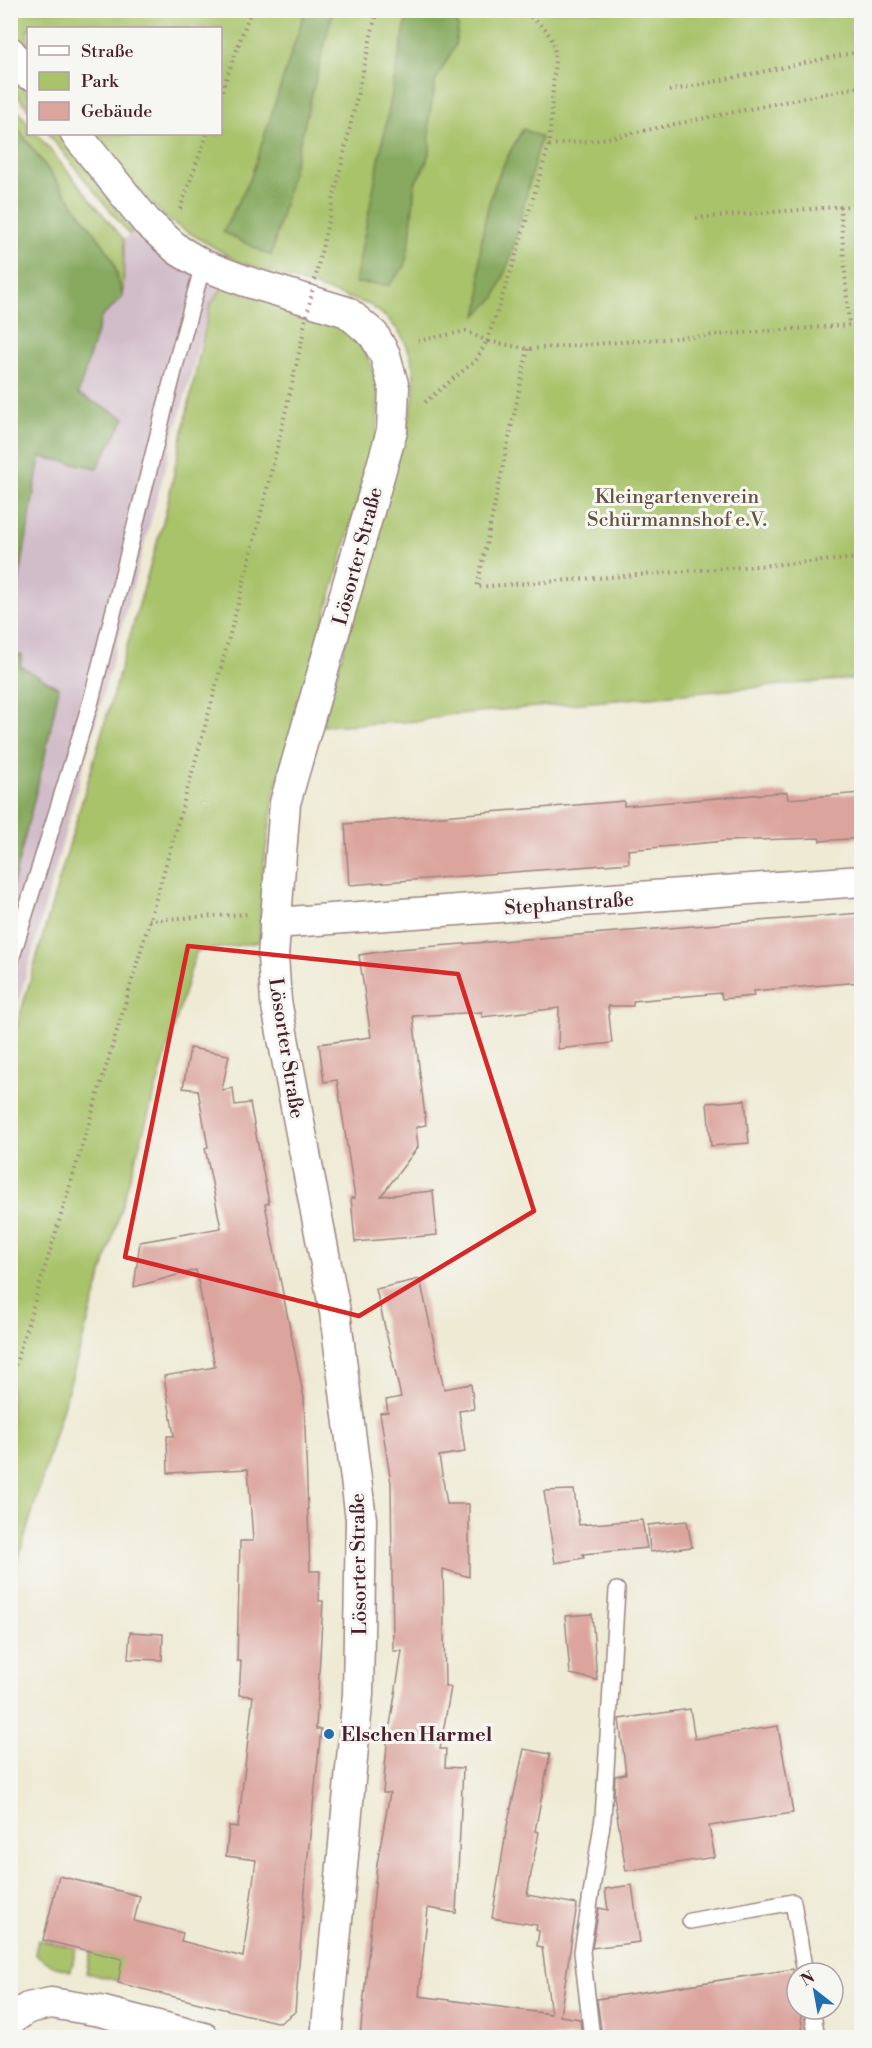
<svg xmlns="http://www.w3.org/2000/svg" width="872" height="2048" font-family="'Libre Bodoni',serif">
	<rect width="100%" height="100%" fill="#f6f6f2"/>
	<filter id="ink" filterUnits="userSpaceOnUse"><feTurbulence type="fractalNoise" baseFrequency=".0167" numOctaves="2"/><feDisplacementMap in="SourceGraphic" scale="12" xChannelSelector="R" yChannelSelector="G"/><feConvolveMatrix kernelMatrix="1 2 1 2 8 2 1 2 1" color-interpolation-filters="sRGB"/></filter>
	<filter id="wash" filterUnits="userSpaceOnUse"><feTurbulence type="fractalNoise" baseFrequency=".008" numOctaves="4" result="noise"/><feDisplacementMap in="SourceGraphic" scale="24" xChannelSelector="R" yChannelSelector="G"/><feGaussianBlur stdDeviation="1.35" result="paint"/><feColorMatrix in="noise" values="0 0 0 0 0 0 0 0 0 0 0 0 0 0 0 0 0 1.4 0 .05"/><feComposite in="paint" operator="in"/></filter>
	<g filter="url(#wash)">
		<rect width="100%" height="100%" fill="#eeead4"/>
		<!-- industrial -->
		<path fill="#d1bdc9" d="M133,230L143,242L166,259L223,287L210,305L11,1030L10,705L22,656L11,653L15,611L11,609V586L18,587L40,456L125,418L78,394L101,318L123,297L124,240Z"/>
		<!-- green -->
		<g fill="#a9c36a" stroke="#7a714a" stroke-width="1.5">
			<path d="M10,11H861V678L446,715L420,721L322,726L411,410C421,365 409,330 370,305L237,261L171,222L145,197L94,134H220V28H28V53L11,31Z"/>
			<path d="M10,72L28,94V109L11,87Z"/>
			<path d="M10,101L28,123V134H37L124,240L123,297L113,261L105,247L11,119Z"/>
			<path d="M48,134H60L133,230L129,234Z"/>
			<path d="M223,287L342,325C379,360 380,387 377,435L276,785L264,862L259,942L196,952L11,1585V1046L165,515L210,305Z"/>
			<path d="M38,1940L76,1948L71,1971L53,1966L35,1954Z"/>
			<path d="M91,1951L124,1959L119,1981L86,1973Z"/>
		</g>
		<!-- forest -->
		<g fill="#86a95e" stroke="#686444" stroke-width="1.5">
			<path d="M305,11H333L271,256L223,232L251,177Z"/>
			<path d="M408,11H454L458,28L455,46L436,80L429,118L430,149L426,164L415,183L410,239L405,266L389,285L355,283Z"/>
			<path d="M11,120L105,247L113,261L123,297L101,318L78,394L125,418L97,468L40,457L18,588L10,586Z"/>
			<path d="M523,129L541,137L510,259L495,298L477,315C484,292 478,279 480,256C484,204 497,173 523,129Z"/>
			<path d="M11,653L22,655L20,666L59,688L44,760L11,892Z"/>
		</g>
		<g id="blocks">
			<!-- building -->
			<g fill="#dba59e">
				<path d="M787,792L788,799L861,793V838L820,841L819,838L725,841L672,846L628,850L629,863L349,885L345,824L624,801V806Z"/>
				<path d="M861,913V982L753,991L754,996L722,999L721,993L633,1001V1006H608L612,1043L558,1049L559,1008L482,1017V1012L413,1016L426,1125L416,1127L418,1147L381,1196L433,1191L437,1235L355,1242L351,1198H355L337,1080L324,1082L319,1044L371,1037L359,955L399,949Z"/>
				<path d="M190,1048L229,1055L222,1090L233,1088L235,1105L250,1103L269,1203L265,1204L304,1398L310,1571H320L319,1601H323L316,1729H321L307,1865L295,2012L280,2023L118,1983L122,1959L43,1940L59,1876L140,1896L134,1921L183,1933L181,1941L243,1957L256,1860L226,1856L229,1826L238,1827L253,1696L239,1695L241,1661H237L240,1541H253L248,1469L168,1473L167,1436H174L164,1376L215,1367L196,1270L134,1287L140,1242L221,1228L205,1148L208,1147L198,1090L183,1088Z"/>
				<path d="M745,1100L749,1143L711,1146L707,1103Z"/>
				<path d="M420,1279L444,1389L471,1384L474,1409L459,1411L465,1452L439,1456L447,1504H469V1577L443,1569L445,1686L451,1687L440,1749H446L445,1767L463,1768L456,1913L428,1908L419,1996L551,2014L542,1947L537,1946L539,1931L536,1930L537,1925L492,1918L507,1826L524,1749L550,1754L535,1831L539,1832L527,1895L577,1904L560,2016L580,2019L582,2037H360L377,1864L390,1793H383L387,1744L402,1651H393L391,1483L380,1413L388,1412L386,1400L401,1397L376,1289Z"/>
				<path d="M574,1490L579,1525L642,1520L647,1548L583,1554L584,1558L555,1563L544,1491Z"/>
				<path d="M687,1521L692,1547L650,1552L648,1525Z"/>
				<path d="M592,1614L597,1680L570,1674L565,1616Z"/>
				<path d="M130,1632L163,1634L162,1660L128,1659Z"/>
				<path d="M690,1709L695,1739L778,1726L793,1813L709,1826L715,1857L626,1871L614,1796L615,1776L626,1774L619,1719Z"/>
				<path d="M632,1885L640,1942L592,1948L599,1908L608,1910L605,1889Z"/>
				<path d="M793,1969L797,2009H800L803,2033L766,2037H602L597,1999Z"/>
			</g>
		</g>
	</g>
	<g filter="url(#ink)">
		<use href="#blocks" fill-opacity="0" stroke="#9c8480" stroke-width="1.5"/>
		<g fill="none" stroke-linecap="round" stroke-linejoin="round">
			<defs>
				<g id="service">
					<path d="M10,963L91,701L177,359L203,265"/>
					<path d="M690,1921L793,1902L805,1973"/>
					<path d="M812,2009L817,2038"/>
					<path d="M592,2038L582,1952L603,1818L617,1590"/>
				</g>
				<g id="minor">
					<path d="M10,52L28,74"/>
					<path d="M76,134L146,221L178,250L203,265L245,281L347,312L374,335L385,355L394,388L392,431L285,803L273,956L276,1001L335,1312L361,1519L358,1694L326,2038"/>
					<path d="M275,923L862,881"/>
					<path d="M10,2020L28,2008L51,2003L100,2011L204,2038"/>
				</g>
			</defs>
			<!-- service casing -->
			<use href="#service" stroke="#9c8480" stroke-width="18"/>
			<!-- minor casing -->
			<use href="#minor" stroke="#9c8480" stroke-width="33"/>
			<!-- path -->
			<g stroke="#9c8480" stroke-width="4" stroke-dasharray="1.5 4.5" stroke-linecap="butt">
				<path d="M669,91L862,51"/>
				<path d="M220,96L251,10"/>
				<path d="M549,145L598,140L862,86"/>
				<path d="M840,206L849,325"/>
				<path d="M180,209L207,134"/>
				<path d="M696,218L862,205"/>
				<path d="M317,270L377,10"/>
				<path d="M418,341L466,331L487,341L512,268L549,145L555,59L554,43L545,29L522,10"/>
				<path d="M528,349L477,587L862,558"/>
				<path d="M425,402L476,360L487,341L528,349L862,324"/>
				<path d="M149,920L247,914"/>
				<path d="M10,1382C116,1034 226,686 304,330"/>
			</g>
			<!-- service -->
			<use href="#service" stroke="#fff" stroke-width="15"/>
			<!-- minor -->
			<use href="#minor" stroke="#fff" stroke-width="30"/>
			<!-- path-bridge -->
			<path stroke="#9c8480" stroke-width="4" stroke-dasharray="1.5 4.5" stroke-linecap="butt" d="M304,327L317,271"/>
		</g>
	</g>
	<!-- marked area -->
	<path fill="none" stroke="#d62828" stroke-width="4.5" stroke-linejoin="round" d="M188,946L458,974L534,1211L359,1316L125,1257Z"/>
	<!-- markers -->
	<circle fill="#1f6fb2" stroke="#f6f6f2" stroke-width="2" cx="329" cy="1734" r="6"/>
	<g text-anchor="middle" stroke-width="6" stroke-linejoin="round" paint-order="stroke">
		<!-- park labels -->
		<g font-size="20" fill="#66503e" stroke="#f6f6f2">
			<text x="677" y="503">Kleingartenverein<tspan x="677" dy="23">Schürmannshof e.V.</tspan></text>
		</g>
		<!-- street labels -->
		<g font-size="20" fill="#4a1f2b" stroke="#f6f6f2">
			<text transform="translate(357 556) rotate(-75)" y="7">Lösorter Straße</text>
			<text transform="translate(569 903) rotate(-4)" y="7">Stephanstraße</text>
			<text transform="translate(287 1048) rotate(81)" y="7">Lösorter Straße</text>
			<text transform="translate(358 1564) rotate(-91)" y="7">Lösorter Straße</text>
		</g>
		<!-- poi labels -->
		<g font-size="20" font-weight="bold" fill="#4a1f2b" stroke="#f6f6f2" text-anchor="start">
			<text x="341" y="1741">Elschen Harmel</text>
		</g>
	</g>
	<!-- margin -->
	<rect width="872" height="2048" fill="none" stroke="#f6f6f2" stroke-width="36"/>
	<!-- legend -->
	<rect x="27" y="27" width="195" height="108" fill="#f6f6f2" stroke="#b1a0a2" stroke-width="1.5"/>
	<rect x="39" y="46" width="30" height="9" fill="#ffffff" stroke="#b1a0a2" stroke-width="1.5"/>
	<text x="81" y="57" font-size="18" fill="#4a1f2b">Straße</text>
	<rect x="39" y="72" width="30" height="18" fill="#a9c36a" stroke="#b1a0a2" stroke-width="1.5"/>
	<text x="81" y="87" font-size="18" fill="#4a1f2b">Park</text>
	<rect x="39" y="102" width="30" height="18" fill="#dba59e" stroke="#b1a0a2" stroke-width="1.5"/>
	<text x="81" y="117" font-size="18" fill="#4a1f2b">Gebäude</text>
	<!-- north arrow -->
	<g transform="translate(815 1991) rotate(329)"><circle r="28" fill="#f6f6f2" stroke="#b1a0a2" stroke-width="1.5"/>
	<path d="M0-4.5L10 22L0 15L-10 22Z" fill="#1f6fb2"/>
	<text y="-9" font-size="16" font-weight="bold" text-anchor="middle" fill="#4a1f2b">N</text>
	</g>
</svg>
